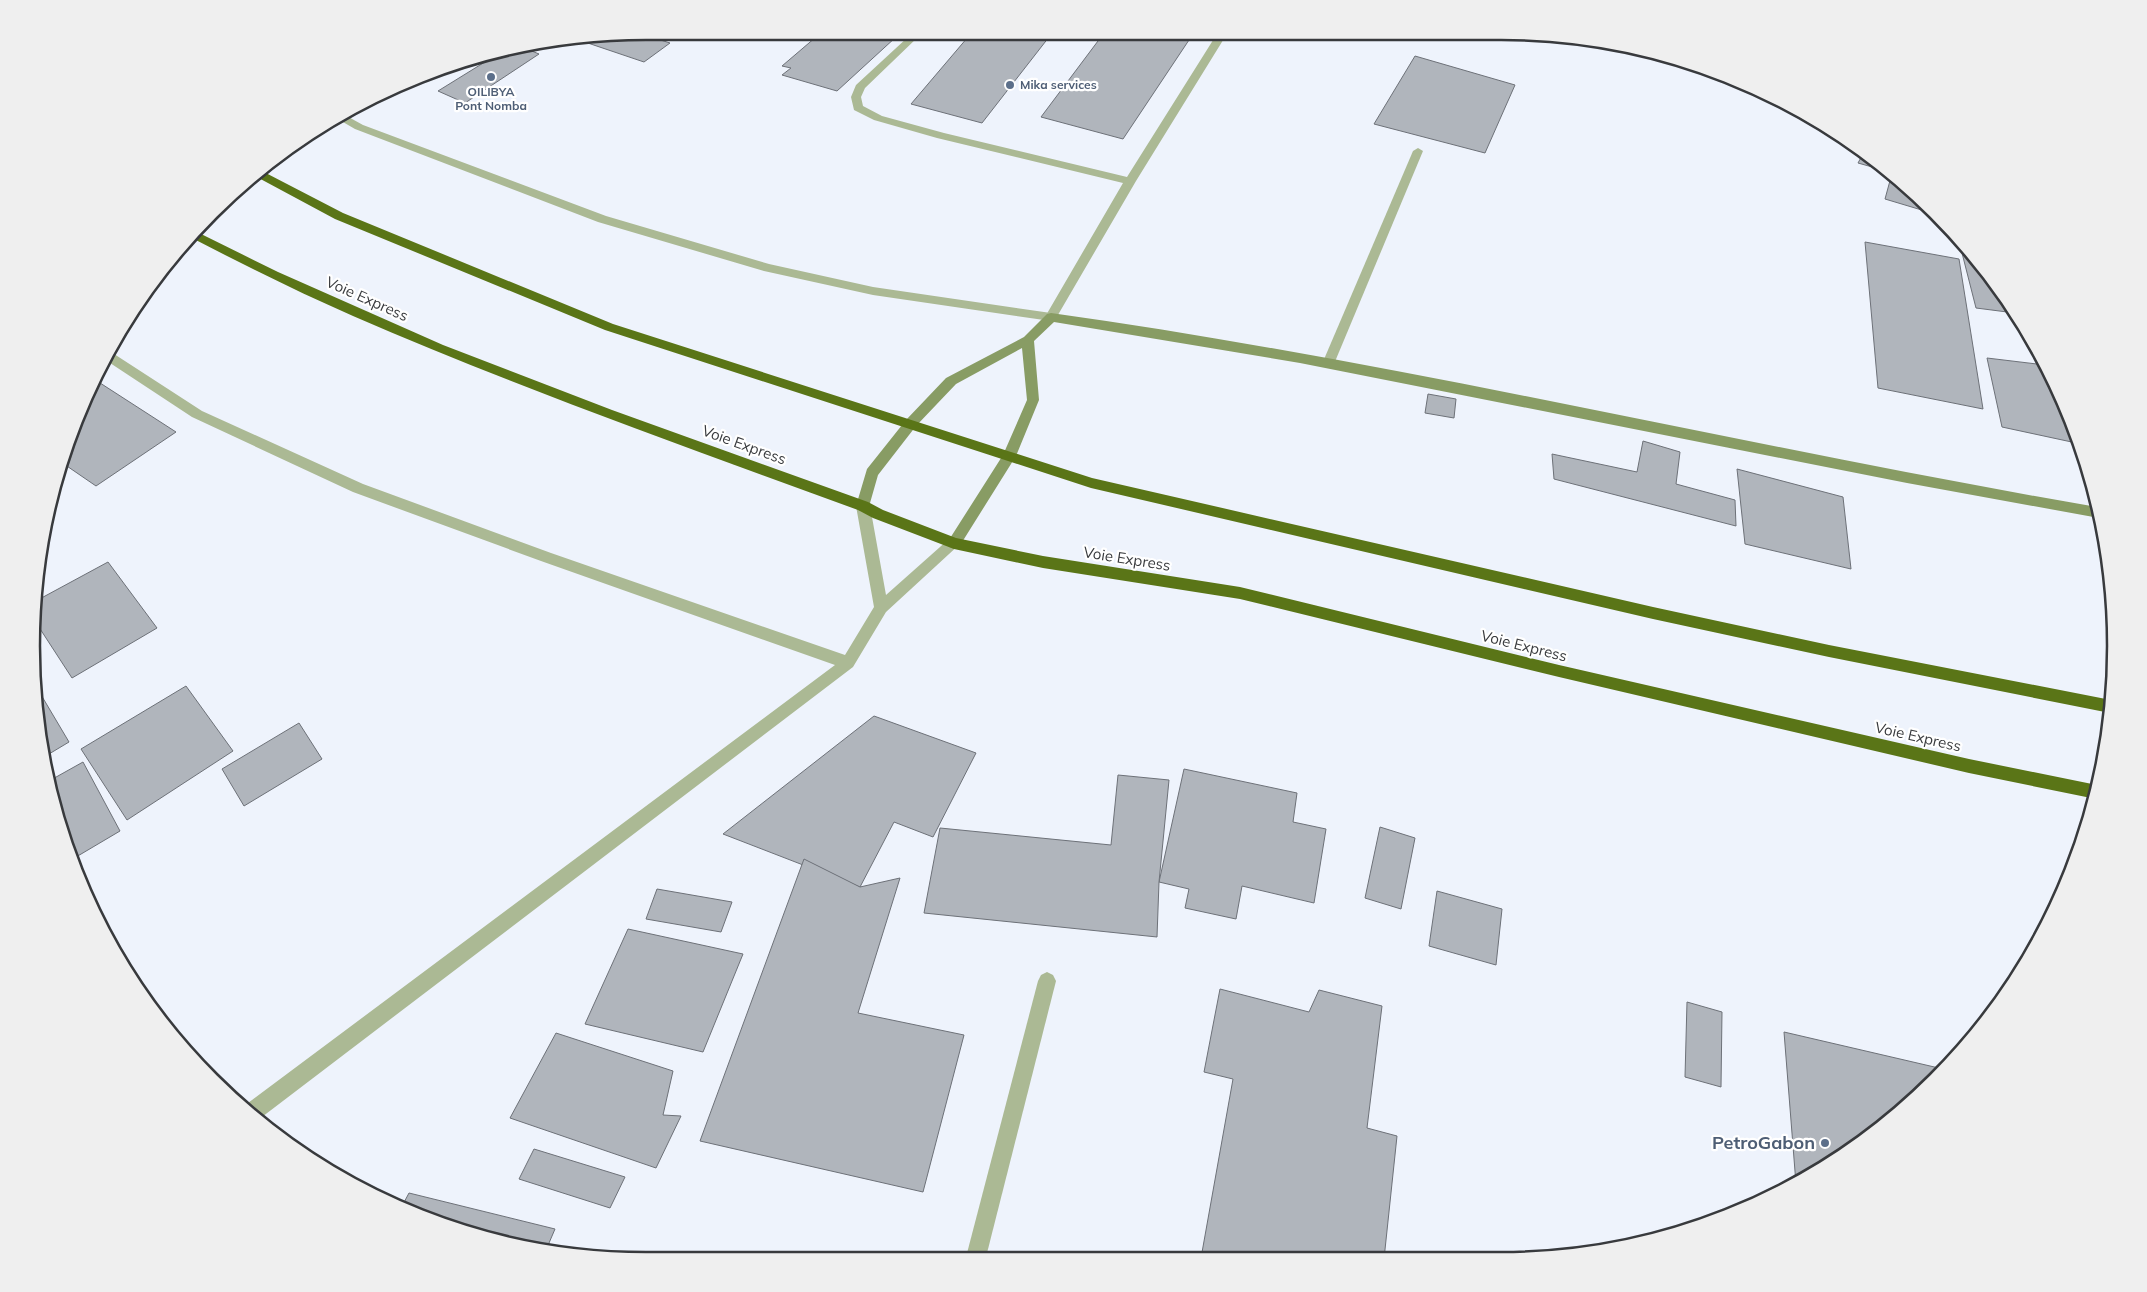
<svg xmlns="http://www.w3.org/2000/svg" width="2147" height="1292" font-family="Mulish,sans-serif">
	<rect width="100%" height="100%" fill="#eef3fc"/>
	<!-- building -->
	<g fill="#b0b5bc" stroke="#6d7178">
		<path d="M570,37H651L670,43L644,62Z"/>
		<path d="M816,37H896L837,91L782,75L791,68L782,66Z"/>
		<path d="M968,37H1049L982,123L911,104Z"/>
		<path d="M1101,37H1191L1123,139L1041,117Z"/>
		<path d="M522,47L539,54L465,103L438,91L501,52Z"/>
		<path d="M1415,56L1515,85L1485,153L1374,124Z"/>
		<path d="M1864,152L1875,158L1890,172L1858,163Z"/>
		<path d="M1891,177L1898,179L1935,214L1885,199Z"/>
		<path d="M1865,242L1959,259L1983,409L1878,388Z"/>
		<path d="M1961,249L1970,251L2015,313L1976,308Z"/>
		<path d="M1987,358L2045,365L2081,444L2002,427Z"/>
		<path d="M97,381L176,432L96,486L61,462L64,449Z"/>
		<path d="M1428,394L1456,399L1454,418L1425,413Z"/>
		<path d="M1643,441L1680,452L1676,484L1735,500L1736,526L1554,479L1552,454L1637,472Z"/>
		<path d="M1737,469L1843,497L1851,569L1745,544Z"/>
		<path d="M108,562L157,628L72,678L33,618L34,602Z"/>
		<path d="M34,683L69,742L44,757L37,727Z"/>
		<path d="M186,686L233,751L127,820L81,749Z"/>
		<path d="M874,716L976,753L933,837L894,822L860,887L723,834Z"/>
		<path d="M299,723L322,759L244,806L222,769Z"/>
		<path d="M83,762L120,831L71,860L64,843L49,781Z"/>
		<path d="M1184,769L1297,793L1293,822L1326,829L1314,903L1242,886L1236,919L1185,908L1189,889L1159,882Z"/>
		<path d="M1118,775L1169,780L1159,882L1157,937L924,913L940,828L1111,845Z"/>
		<path d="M1380,827L1415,838L1401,909L1365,898Z"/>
		<path d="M804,859L860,887L900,878L858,1013L964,1035L923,1192L700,1141Z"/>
		<path d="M657,889L732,902L721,932L646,919Z"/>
		<path d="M1437,891L1502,909L1496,965L1429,946Z"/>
		<path d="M628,929L743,954L703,1052L585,1024Z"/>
		<path d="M1220,989L1309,1012L1319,990L1382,1006L1367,1128L1397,1136L1384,1259L1201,1258L1233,1079L1204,1072Z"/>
		<path d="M1687,1002L1722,1012L1721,1087L1685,1077Z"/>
		<path d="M1784,1032L1943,1069L1907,1108L1808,1179L1796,1184Z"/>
		<path d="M556,1033L673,1071L663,1115L681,1116L656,1168L510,1118Z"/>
		<path d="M534,1149L625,1177L610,1208L519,1179Z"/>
		<path d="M409,1193L555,1229L546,1250L411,1214L401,1208Z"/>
	</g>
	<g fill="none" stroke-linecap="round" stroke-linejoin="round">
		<!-- lane -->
		<g fill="#abb994" fill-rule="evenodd">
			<path d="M343,114L363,125L606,216L769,264L873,287L1051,313L1057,317L1051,321L873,295L764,271L598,222L355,129L336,118Z"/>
			<path d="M1418,148L1423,151L1334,364L1332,367H1324L1322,364L1413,151Z"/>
		</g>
		<!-- street -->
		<g fill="#abb994" fill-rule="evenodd">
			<path d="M908,37H918L865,88L861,97L863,106L882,116L944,133L1127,177L1215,37H1225L1136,181L1055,320L1051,321L1045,317L1123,183L937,138L874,120L854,110L851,97L856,85Z"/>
			<path d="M111,352L202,411L363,484L551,553L845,655L874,607L856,506L858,502L863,501L868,502L870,506L886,595L949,539L954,537L959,539L961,543L886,612L853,667L258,1120L244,1106L835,665L541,561L353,492L192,417L107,361Z"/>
			<path d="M1047,972L1053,975L1056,981L986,1257H966L1038,981L1041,975Z"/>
		</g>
		<!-- secondary -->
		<path fill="#889c64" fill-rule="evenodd" d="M1051,313C1402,362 1748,447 2097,507L2099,518L1907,483L1300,363L1054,322L1034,341L1039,400L1016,456L959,547L954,549L949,547L947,543L1003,455L1027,400L1022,348L956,384L916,426L878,475L868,510L863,511L858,510L856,506L867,469L906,420L946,378L1024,337L1047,314Z"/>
		<!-- highway -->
		<g fill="#5a7517" fill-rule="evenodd">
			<path d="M260,170L343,213L613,324L1092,478L1653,607L1829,645L2111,700L2110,713L1829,657L1653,619L1091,488L605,330L335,219L253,175Z"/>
			<path d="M195,231L278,272L443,345L612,410L868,502L883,510L956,538L1043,556L1240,587L1559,665L1969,759L2097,785L2096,799L1969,773L1559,677L1240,599L1043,568L954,549L873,518L858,510C689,448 519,388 353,316C298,292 244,265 190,237Z"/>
		</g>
	</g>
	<!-- markers -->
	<g fill="#5c6f8a" stroke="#fff" stroke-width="2">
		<circle cx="491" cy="77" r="5"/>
		<circle cx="1010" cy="85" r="5"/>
		<circle cx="1825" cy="1143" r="5"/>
	</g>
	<g text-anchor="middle" stroke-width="4.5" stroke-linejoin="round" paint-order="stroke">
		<!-- far-service labels -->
		<g font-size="12" font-weight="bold" fill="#4e5e75" stroke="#fff" text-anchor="start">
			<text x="1020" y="89">Mika services</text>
			<text x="491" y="96" text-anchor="middle">OILIBYA<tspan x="491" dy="14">Pont Nomba</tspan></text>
		</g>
		<!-- street labels -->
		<g font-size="15" fill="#383a3d" stroke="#fff">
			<text transform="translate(367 299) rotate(24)" y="5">Voie Express</text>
			<text transform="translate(744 445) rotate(20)" y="5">Voie Express</text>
			<text transform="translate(1127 559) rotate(9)" y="5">Voie Express</text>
			<text transform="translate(1524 646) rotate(14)" y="5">Voie Express</text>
			<text transform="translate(1918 737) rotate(13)" y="5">Voie Express</text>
		</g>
		<!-- near-service labels -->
		<g font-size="18" font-weight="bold" fill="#4e5e75" stroke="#fff" text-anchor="end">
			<text x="1815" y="1149">PetroGabon</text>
		</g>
	</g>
	<!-- crop -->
	<path d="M0 0H2147V1292H0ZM646 40H1501A606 606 0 0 1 2107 646V646A606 606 0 0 1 1501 1252H646A606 606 0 0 1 40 646V646A606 606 0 0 1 646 40Z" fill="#efefef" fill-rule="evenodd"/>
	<path fill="none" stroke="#383a3d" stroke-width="2.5" d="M646 40H1501A606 606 0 0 1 2107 646V646A606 606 0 0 1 1501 1252H646A606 606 0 0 1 40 646V646A606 606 0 0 1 646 40Z"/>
</svg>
